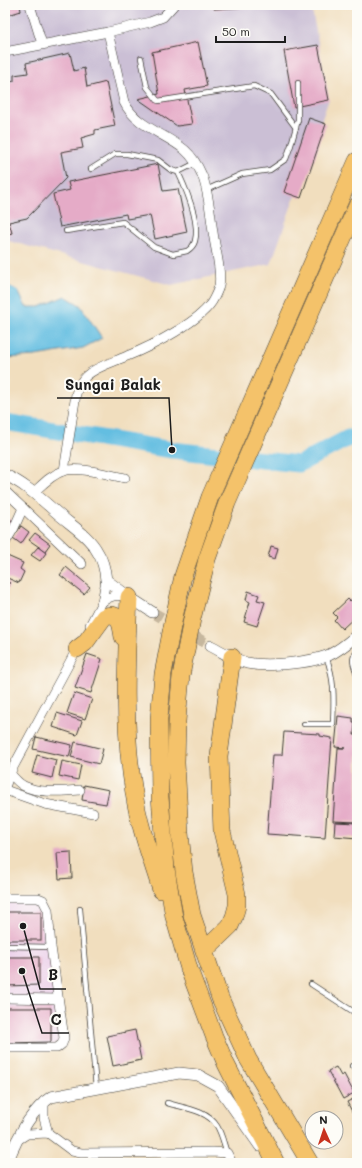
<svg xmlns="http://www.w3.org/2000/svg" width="362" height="1168" font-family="Mali,sans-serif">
	<rect width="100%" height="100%" fill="#fdfcf7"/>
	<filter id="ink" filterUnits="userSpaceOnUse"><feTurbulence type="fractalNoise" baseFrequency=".025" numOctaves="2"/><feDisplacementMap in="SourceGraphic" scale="8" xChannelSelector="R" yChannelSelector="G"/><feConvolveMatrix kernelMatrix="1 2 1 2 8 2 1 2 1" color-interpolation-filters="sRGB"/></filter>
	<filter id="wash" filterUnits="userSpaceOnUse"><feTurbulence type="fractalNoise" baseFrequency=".012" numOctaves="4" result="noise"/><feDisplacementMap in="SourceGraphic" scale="16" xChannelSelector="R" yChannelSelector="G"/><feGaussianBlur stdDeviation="0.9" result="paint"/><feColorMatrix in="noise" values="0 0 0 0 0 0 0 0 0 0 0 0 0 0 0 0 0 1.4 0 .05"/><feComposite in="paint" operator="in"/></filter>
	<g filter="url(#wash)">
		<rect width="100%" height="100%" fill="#f1debe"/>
		<!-- built -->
		<path fill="#ecd1ea" d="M5,901L39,902L43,905L61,1036L59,1042L54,1045H5Z"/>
		<!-- industrial -->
		<path fill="#cbbfd5" d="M5,5H311L329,99L271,264L171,285L5,240Z"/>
		<!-- water -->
		<path fill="#63bee1" stroke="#406d7e" d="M5,284L18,291L26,307H40L65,296L80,305L102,338L83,348L35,356L5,358Z"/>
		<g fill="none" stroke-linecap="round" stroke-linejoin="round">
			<!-- river -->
			<path stroke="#63bee1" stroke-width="17" d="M5,422L172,450L299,464L348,438H357"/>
		</g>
		<g id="blocks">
			<!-- building -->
			<g fill="#e5abc7">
				<path d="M5,5H20L21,11L5,16Z"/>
				<path d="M214,5H269V6L214,9Z"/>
				<path d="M198,42L207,86L185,90L192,124L177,126L138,99L159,94L152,52Z"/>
				<path d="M318,45L329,100L294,107L284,51Z"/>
				<path d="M70,53L74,71L84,68L87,87L106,82L115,126L95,130V134L81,138L83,148L61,152L66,178L27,218L9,222L12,233L5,235V83L14,81V75L28,73L26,63Z"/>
				<path d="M309,118L326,124L301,198L284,192Z"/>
				<path d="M158,164L163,191L178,189L187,232L155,239L150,215L127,219L126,214L60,227L53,194L70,190L68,182Z"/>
				<path d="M5,517L13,521L5,535Z"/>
				<path d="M21,526L29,532L21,544L13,538Z"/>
				<path d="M35,533L50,544L45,551L29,540Z"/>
				<path d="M271,546L278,548L275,559L268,557Z"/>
				<path d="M38,547L46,553L40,561L31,555Z"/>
				<path d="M5,555L23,563L20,569L24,572L19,583L5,577Z"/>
				<path d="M66,567L90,587L84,594L60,575Z"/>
				<path d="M5,581L10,583L5,595Z"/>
				<path d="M248,591L259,595L257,600L265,602L257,626L244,622L250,602L246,600Z"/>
				<path d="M357,595V615L342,629L334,620L337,617L333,613L348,599L350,601Z"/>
				<path d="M87,654L102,659L91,693L75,688Z"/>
				<path d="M74,693L92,699L85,719L67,713Z"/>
				<path d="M57,713L82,721L77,735L53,727Z"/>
				<path d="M338,716L353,718V722H355L354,735H357L356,749H357V822L333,821L338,748H345L335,747Z"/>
				<path d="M284,732L320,734V736L332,738L325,838L267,834L273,755H282Z"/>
				<path d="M36,737L72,745L69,757L33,749Z"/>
				<path d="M75,742L103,749L99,764L71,757Z"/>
				<path d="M37,755L56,760L52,778L32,773Z"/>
				<path d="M62,761L81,765L78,780L59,776Z"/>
				<path d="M84,785L109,790L106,804L82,800Z"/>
				<path d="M335,822L357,823V838L334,836Z"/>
				<path d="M71,852L72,878L59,879L57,853Z"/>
				<rect x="5" y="912" width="36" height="28"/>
				<path d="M5,957H39V985L5,986Z"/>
				<path d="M5,1008H51V1042L5,1043Z"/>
				<path d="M135,1030L141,1060L113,1066L107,1036Z"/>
				<path d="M336,1067L341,1076L344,1074L354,1093L343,1099L328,1071Z"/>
				<path d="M357,1097V1121L347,1102Z"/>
			</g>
		</g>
	</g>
	<g filter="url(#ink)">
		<use href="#blocks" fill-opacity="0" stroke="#3c3934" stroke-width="1"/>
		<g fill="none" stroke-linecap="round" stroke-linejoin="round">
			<!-- tertiary-tunnel -->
			<path stroke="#c6b79e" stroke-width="11" stroke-dasharray="11 5.5" stroke-linecap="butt" d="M152,612L211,646"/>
			<defs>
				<g id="service">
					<path d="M141,58L147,87L158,101L254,86L271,94L296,128"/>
					<path d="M91,169L115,154H127L158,160L171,170L178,172L196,163"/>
					<path d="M206,190L242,174L270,170L286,159L291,145L298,120V83"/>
					<path d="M66,231L123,222L154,247L173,254L187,251C190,249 194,245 195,241C200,222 186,189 178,172"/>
					<path d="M357,652C350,658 354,666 357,674"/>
					<path d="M304,724H333C334,700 335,680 326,656"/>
					<path d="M80,909L96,1088"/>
					<path d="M5,946L51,947"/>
					<path d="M311,984L357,1014"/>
					<path d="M352,1066H357"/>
					<path d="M167,1103C184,1108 207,1110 217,1126C222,1134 224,1145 227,1153"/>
				</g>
				<g id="minor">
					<path d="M30,5L42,44"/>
					<path d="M5,52L108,32L150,22L163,17L174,5"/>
					<path d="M64,471L76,394C78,387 81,381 86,376C97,366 114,362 127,356C150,347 204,320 214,298C216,294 218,290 219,286C222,271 215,248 213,232C210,213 209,193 202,175C198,166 193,157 185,150C165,133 136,127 124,102L108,32"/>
					<path d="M5,491L82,564"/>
					<path d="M33,493C42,485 51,475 63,471C79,466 108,475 125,478"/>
					<path d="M5,543L14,528L23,508"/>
					<path d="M102,602C111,595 117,594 128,597"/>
					<path d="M90,625L102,602L106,580"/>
					<path d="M10,773C14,778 18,783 24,786C40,794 63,791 80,790"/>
					<path d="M5,787L10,773L79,645"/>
					<path d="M5,790L45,804L93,813"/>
					<path d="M5,898H38L43,900L48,910L51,947L64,1038L62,1044L57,1048H5"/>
					<path d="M5,998L58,999"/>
					<path d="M44,1101V1118L48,1133"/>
					<path d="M16,1141L27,1134L48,1133L72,1151L81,1153L213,1152L227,1153L232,1163"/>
				</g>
				<g id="tertiary">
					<path d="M5,475C26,484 44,502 62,517C74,527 89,537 97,551C103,560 105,569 106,580L129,597L152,612"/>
					<path d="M211,646C223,652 234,660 247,663C267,667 308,663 327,656C338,651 348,643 357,635"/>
					<path d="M7,1163C16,1140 30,1111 51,1097L179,1073L198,1075L218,1086L260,1146"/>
				</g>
				<g id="motorway">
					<path d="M129,597C126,663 123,728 134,793C139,826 151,858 161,890"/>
					<path d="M77,649L85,643L104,617C120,609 121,626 123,637"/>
					<path d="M205,950L230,926L234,917L237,906V894L222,831L219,756L232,657"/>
					<path d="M276,1163L226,1064L214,1036L190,972L174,917L166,869L163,834L160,797L159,719L163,674L172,627L183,576L210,497L357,161"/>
					<path d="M310,1163L248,1059L220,998L192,915L184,872L180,833L176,763L177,721L181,676L192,619L207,559L227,503L357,206"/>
				</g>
			</defs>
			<!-- service casing -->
			<use href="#service" stroke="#3c3934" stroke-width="6"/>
			<!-- minor casing -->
			<use href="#minor" stroke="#3c3934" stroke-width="10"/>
			<!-- tertiary casing -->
			<use href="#tertiary" stroke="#3c3934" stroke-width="12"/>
			<!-- motorway casing -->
			<use href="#motorway" stroke="#3c3934" stroke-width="18"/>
			<!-- service -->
			<use href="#service" stroke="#fff" stroke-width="4.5"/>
			<!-- minor -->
			<use href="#minor" stroke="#fff" stroke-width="9"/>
			<!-- tertiary -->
			<use href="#tertiary" stroke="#fff" stroke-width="11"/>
			<!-- motorway -->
			<use href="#motorway" stroke="#f4c26a" stroke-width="17"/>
		</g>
	</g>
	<!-- callouts -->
	<path fill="none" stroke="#1c1c1c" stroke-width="1.5" d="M172 450L169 398H57M23 926L40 989H66M22 971L42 1033H69"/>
	<g fill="#1c1c1c" stroke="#fdfcf7" stroke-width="1.5">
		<circle cx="172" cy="450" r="4"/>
		<circle cx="23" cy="926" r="4"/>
		<circle cx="22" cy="971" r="4"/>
	</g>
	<g font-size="15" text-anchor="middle" font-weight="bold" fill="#1c1c1c" stroke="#fdfcf7" stroke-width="4" stroke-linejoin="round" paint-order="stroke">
		<text x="113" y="390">Sungai Balak</text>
		<text x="53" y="980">B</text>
		<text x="56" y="1025">C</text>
	</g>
	<!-- margin -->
	<rect width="362" height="1168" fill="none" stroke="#fdfcf7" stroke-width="20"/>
	<!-- north arrow -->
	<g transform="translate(324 1130) rotate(357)"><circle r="19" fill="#fdfcf7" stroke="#a3a29f"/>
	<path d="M0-3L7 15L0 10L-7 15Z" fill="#c8321e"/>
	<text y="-6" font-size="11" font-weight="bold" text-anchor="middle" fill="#1c1c1c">N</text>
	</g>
	<!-- scale -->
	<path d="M216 36v6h69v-6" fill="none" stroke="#1c1c1c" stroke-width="2"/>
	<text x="222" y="36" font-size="12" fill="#1c1c1c" stroke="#fdfcf7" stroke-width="3" paint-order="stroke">50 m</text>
</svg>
